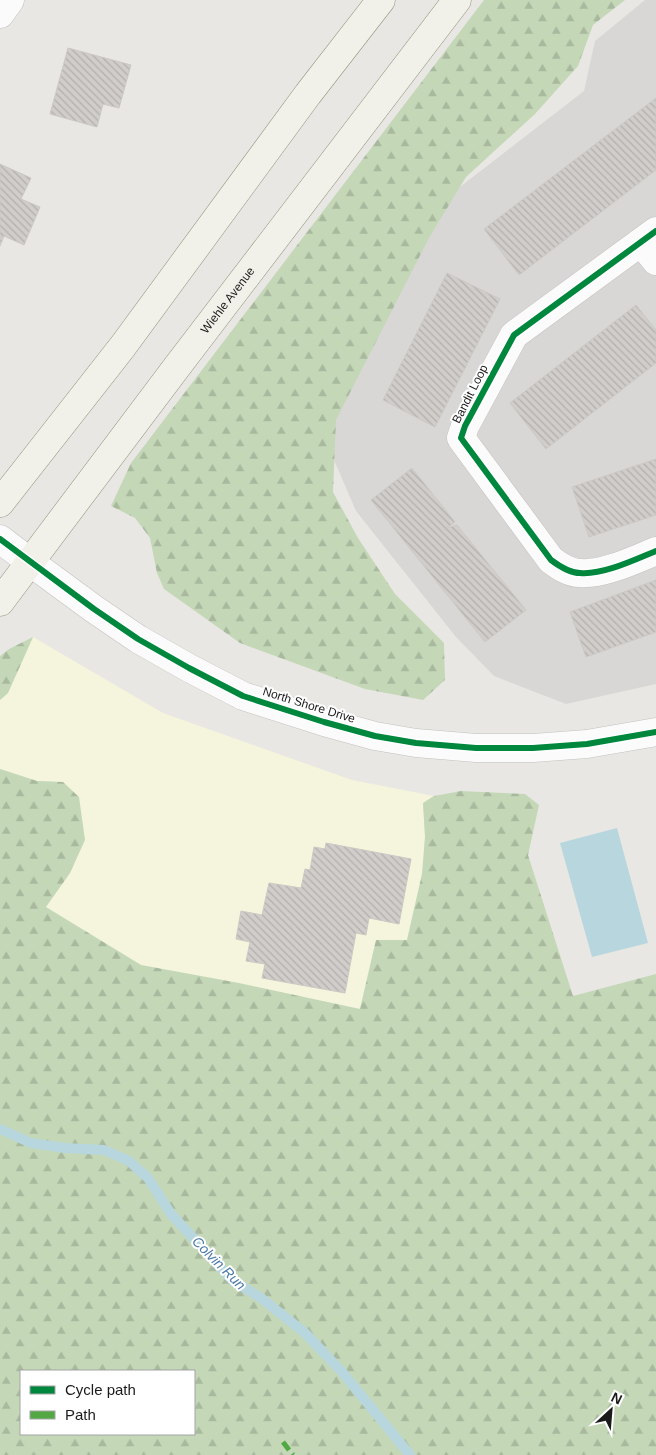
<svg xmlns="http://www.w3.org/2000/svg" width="656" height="1455" font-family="Arial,sans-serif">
	<defs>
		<pattern id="forest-firs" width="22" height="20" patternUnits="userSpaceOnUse" patternTransform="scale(1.25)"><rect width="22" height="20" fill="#c4d8b8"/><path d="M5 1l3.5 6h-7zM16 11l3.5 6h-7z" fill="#a8b99e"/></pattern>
		<pattern id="building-back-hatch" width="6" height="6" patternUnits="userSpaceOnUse" patternTransform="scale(1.25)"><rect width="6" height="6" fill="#d0cdca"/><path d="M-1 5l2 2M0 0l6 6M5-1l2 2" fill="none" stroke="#b2afad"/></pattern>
	</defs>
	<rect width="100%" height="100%" fill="#e9e7e3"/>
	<!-- residential -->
	<path fill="#d8d7d5" d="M645,0H656V684L566,704L494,676L456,637L356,511L328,446L344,390L443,200L584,91L595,41Z"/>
	<!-- education -->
	<path fill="#f5f4dc" d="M33,637L163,713L352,780L434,796L423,803L425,837L422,874L407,940H376L360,1009L141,965L45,907L70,873L63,782L37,781L0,769V700L8,693Z"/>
	<!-- forest -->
	<g fill="url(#forest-firs)" fill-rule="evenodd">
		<path d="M484,0H625L593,25L578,66L535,114L466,177L429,238L336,420L333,492L358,538L395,594L444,643L445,680L423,700L365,689L240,643L164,589L157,573L150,538L135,518L111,506L131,463Z"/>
		<path d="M33,637L8,693L0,700V656L9,649Z"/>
		<path d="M0,769L37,781L63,782L79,797L85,840L70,873L46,907L141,965L239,983L360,1009L376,940H407L422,874L425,837L423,803L434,796L461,791L525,794L539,805L528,855L573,996L656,974V1455H0ZM21,1371H194V1434H21Z"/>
	</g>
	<!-- water -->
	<path fill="#b7d6dd" d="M617,828L648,943L592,957L560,843Z"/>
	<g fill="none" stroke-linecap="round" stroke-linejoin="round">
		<!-- stream -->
		<path stroke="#b7d6dd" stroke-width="10" d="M0,1129L31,1143L65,1148L104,1150L129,1161L148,1178L171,1214L233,1281L261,1298L305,1333L342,1372L410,1455"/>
	</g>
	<!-- building -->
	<g fill="url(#building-back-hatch)" stroke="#ccc9c5">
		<path d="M68,48L131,65L119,108L103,104L97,127L50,114Z"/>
		<path d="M656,98V170L519,275L484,229Z"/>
		<path d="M0,164L31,178L21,199L40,207L24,245L4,236L0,246Z"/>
		<path d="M447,273L500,299L435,427L383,400Z"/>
		<path d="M636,305L656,330V363L546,449L510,403Z"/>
		<path d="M656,459V515L589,537L572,487Z"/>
		<path d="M412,468L455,522L447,528L457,525L526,610L485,642L371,500Z"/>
		<path d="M656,580V632L586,657L570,612Z"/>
		<path d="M326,843L411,859L399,924L369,918L366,935L356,933L345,993L262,978L265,964L246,961L250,942L236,939L241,911L262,915L269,883L301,888L305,869L310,870L314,847L325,849Z"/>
	</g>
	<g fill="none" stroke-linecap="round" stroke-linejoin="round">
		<defs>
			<g id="minor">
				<path d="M0,14L10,0"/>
				<path d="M656,231L514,335L465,426L461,438L551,560C559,566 569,573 580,573C603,575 634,560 656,551"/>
				<path d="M641,242L656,261"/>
				<path d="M30,562L94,609L138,639L189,668L243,696L324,722L375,736L416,743L476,748H533L587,744L656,732"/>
			</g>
			<path id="tertiary" d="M0,539L30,562"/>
			<g id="secondary">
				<path d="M0,503L123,346L308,94L381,0"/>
				<path id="s1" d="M0,602L176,368L457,0"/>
			</g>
		</defs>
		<!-- minor casing -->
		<use href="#minor" stroke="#c2c1bf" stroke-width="29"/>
		<!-- tertiary casing -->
		<use href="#tertiary" stroke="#c2c1bf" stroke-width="29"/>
		<!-- secondary casing -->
		<use href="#secondary" stroke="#90927c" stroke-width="29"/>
		<!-- minor -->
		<use href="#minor" stroke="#fcfbfb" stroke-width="28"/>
		<!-- tertiary -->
		<use href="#tertiary" stroke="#fcfbfb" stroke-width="28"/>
		<!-- secondary -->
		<use href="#secondary" stroke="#f2f1e9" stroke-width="28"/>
		<!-- quiet -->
		<path stroke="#52a943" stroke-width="5" stroke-dasharray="10 5" stroke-linecap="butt" d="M283,1442L293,1455"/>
		<defs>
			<g id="cycleway">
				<path d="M656,231L514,335L465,426L461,438L551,560C559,566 569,573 580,573C603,575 634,560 656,551"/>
				<path d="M0,539L94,609L138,639L189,668L243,696L324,722L375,736L416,743L476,748H533L587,744L656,732"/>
			</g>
		</defs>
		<!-- cycleway casing -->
		<use href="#cycleway" stroke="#fff" stroke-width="9"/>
		<!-- cycleway -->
		<use href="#cycleway" stroke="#00873e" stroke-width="6"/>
	</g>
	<g text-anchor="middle" stroke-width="4" stroke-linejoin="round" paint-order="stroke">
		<!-- street labels -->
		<g font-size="12" fill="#1b1b1b" stroke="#fff">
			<text dy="4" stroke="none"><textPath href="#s1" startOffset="378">Wiehle Avenue</textPath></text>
			<text transform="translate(470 394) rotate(-63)" y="4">Bandit Loop</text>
			<text transform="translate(309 705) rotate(17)" y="4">North Shore Drive</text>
		</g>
		<!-- water labels -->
		<g font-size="14" font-style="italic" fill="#4a7aa7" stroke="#fff">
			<text transform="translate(219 1263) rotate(45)" y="5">Colvin Run</text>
		</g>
	</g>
	<!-- legend -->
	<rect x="20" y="1370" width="175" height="65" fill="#ffffff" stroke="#a4a4a4"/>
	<rect x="30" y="1386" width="25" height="8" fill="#00873e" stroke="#a4a4a4"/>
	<text x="65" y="1395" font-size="15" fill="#1b1b1b">Cycle path</text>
	<rect x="30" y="1411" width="25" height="8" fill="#52a943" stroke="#a4a4a4"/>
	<text x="65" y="1420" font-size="15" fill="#1b1b1b">Path</text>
	<!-- north arrow -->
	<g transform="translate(611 1410) rotate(26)" stroke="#ffffff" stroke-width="4" paint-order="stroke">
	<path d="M0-4L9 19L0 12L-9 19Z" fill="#1b1b1b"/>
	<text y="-8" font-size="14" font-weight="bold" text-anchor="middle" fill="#1b1b1b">N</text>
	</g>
</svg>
